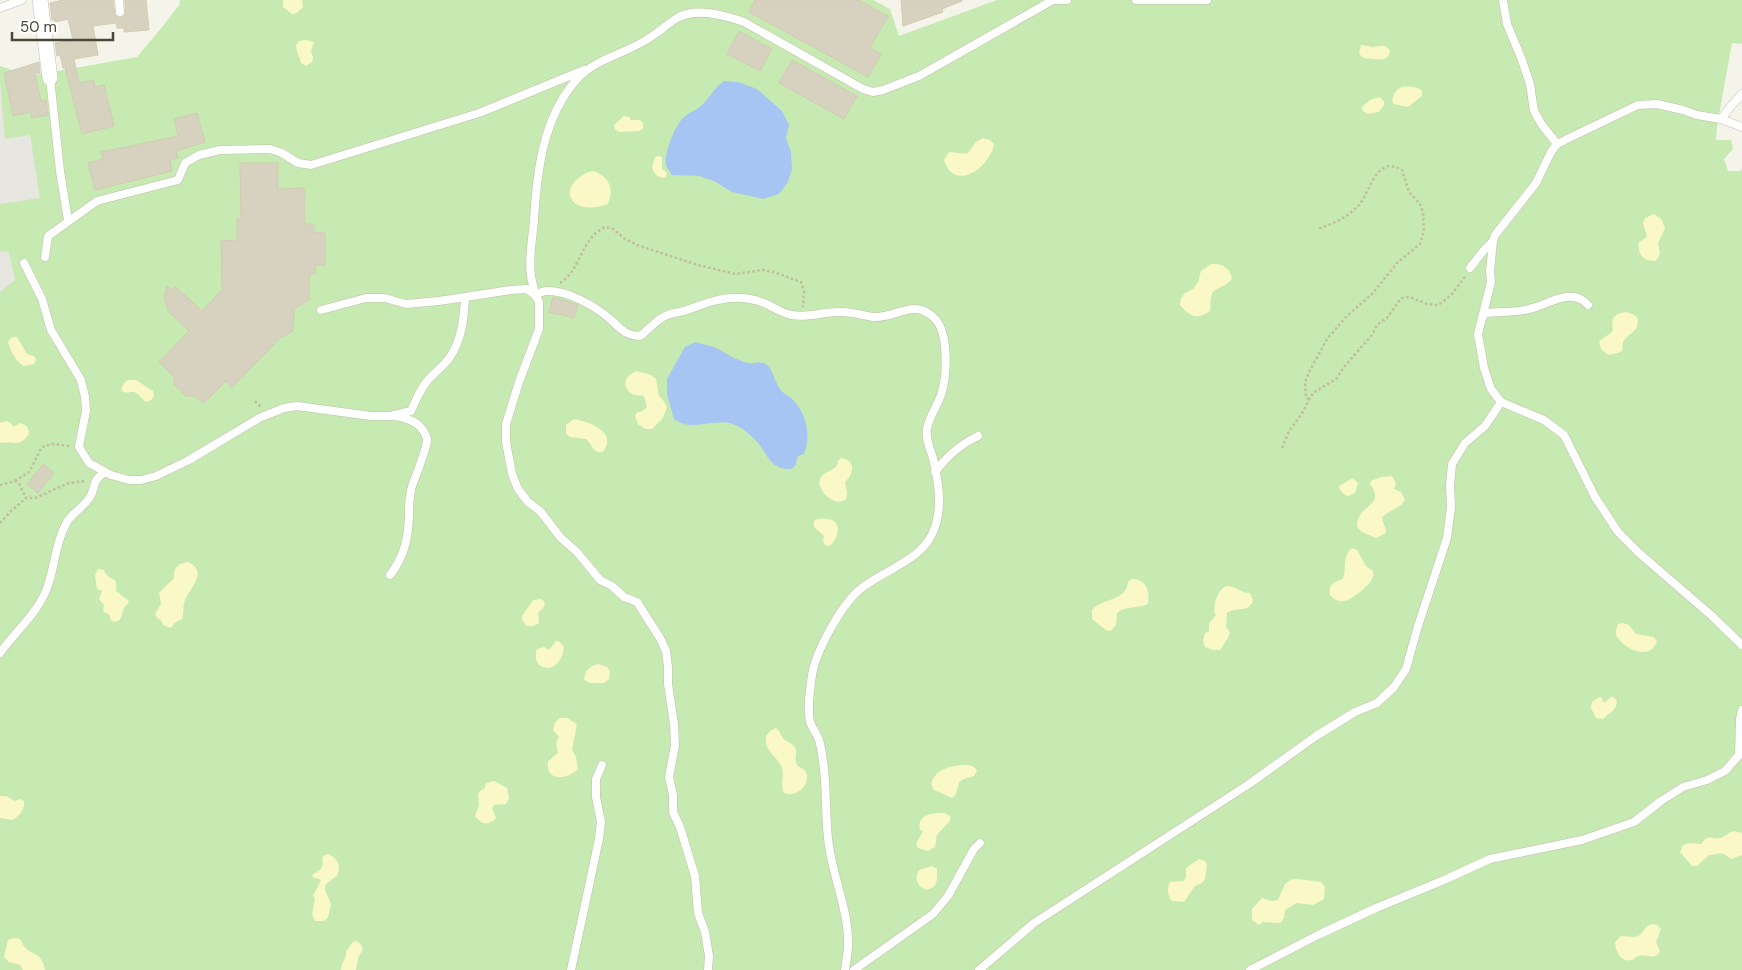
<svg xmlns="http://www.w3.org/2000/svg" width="1742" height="970" font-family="'DM Sans',sans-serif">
	<rect width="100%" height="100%" fill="#f5f4ea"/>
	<!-- green -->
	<path fill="#c6eab2" d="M180,0H873L890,9L899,36L997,0H1742V44L1732,43L1717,126L1716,140H1731L1733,149L1724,159L1728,171H1740L1742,168V970H0V66L30,76L137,57L163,26L179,5Z"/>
	<!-- sand -->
	<g fill="#f9f8c6">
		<path d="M283,0H302L303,7L297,13L292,14L283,7Z"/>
		<path d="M306,40L314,42L311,51L313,57L312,62L306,66L301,63C300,56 296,52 296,45L299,41Z"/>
		<path d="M1361,45C1365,45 1370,47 1374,47C1381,46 1384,44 1390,50C1389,60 1383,60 1374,59C1367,58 1363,60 1359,53Z"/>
		<path d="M1402,87C1409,86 1417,86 1422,91V96L1408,107L1394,104L1392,101C1394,93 1395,90 1402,87Z"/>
		<path d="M1379,97L1384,101V105L1379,112L1368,114L1363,111L1362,107L1370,100Z"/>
		<path d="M624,116L629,117L631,120H640L643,123V128L639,131L619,132L615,129L614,125Z"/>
		<path d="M983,138L990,140L994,144C990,168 954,193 944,160L949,152L967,154L976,142Z"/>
		<path d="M659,156L662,157V169L667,173L666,177C659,179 654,174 652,167L655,157Z"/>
		<path d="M594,171C610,178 614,188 608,204C597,208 577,211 571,198C565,185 583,172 594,171Z"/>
		<path d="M1654,214L1662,220L1665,229L1658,243L1660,254L1656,261C1643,262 1637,253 1639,242L1647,237L1643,223L1645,218Z"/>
		<path d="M1211,264C1221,263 1230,268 1232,278C1227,288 1216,286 1212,294C1210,298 1211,306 1210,311C1197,320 1190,317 1180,305L1181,298L1185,293L1193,289L1198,282L1201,271Z"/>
		<path d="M1626,312L1635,315L1638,319C1638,331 1632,332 1625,339C1622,342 1623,347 1622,351L1618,353L1608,355L1601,349L1599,341L1611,333L1613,330C1611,318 1613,314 1626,312Z"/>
		<path d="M12,337H17L27,354L34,356L36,360L34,364L24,366C16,362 10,350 8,342Z"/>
		<path d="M636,371L651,375L656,379L659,396L663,400L667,407L663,418L652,429H645L638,424L635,416L637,412H641L647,407L644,396C640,395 635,396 632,394C621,386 625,376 636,371Z"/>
		<path d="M129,380H136L153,391L154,396L151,400L146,402C142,399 138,393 134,392C128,392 127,394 122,391C122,385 124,382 129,380Z"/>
		<path d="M574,419C590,422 618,432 603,452C592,454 593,444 586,439L570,437L566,434V425Z"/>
		<path d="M7,421L12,424L13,427L20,423C26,424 29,428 29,434C19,448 14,441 0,443V423Z"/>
		<path d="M842,458C856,461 854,474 845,482L847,493L846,499C836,508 816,491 820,479C823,472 832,471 837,466L838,460Z"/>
		<path d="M1392,476L1396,483L1394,489L1401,492L1405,500C1400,509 1388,510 1382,518C1383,524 1386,527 1386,533L1376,538L1362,532L1357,527C1356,504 1387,507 1370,484L1371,481L1381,477Z"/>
		<path d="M1353,478L1358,483L1355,493L1347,496C1343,493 1339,491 1339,486Z"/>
		<path d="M818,519C823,519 829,518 834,521C842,528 836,542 829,546L825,545L823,542L824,536L814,527V521Z"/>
		<path d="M1352,548L1357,550L1366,566L1373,571C1373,574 1374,576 1372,579C1370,585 1350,601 1344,601C1338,602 1334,599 1330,595C1329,582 1334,584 1343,578C1347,568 1342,556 1352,548Z"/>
		<path d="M188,562C211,572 186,591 184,604C183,609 184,613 182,619L176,622L171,628L163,625L161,620L157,618L155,614L161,604L159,593L174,578C173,568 178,563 188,562Z"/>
		<path d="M98,569L104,570C106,579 115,577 116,583C117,586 116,588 116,591L129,601L127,605L125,606L120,620L114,622L111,620L109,614L103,612L104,605L99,599L102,591L97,589L95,575Z"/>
		<path d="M1132,579C1147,580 1150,591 1148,604C1137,609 1127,605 1117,613L1116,625L1112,630L1107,631L1092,619V610C1102,598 1127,601 1128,582Z"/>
		<path d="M1226,586C1236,586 1241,593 1250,593L1253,600C1249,614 1236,606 1227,613L1226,627L1230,632L1228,638L1220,650H1213L1205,647L1203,641L1205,633L1209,631V623L1216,615L1214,611C1215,601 1217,591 1226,586Z"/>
		<path d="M541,599L545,602L544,607L538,613L539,623L534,626H527L522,620V616L533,600Z"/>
		<path d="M1623,623L1629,625L1636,634L1653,637L1657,641C1651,662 1623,649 1616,635V630L1618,624Z"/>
		<path d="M556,641L560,642L564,647C560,679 529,670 537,649L544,647L549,650Z"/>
		<path d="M598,664L607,667L610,672L609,679L604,683H590L584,680C585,670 589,667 598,664Z"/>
		<path d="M1599,697L1602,698L1604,703L1611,697H1614L1617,702C1616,711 1609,713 1603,719L1596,718L1591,708L1592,702Z"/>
		<path d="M559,718H567L577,724L572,750L576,757L578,769C567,780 545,782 548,761L558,753L556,742L559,737L553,730L555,723Z"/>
		<path d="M776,728C781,731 780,737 785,740C789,743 794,743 796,750C797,755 794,760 797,765C799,768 804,768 806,772C811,786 796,798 784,793C779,781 786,775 781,766C775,754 764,751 766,736L770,731Z"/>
		<path d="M961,765C967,765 974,764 977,771L974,776L964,779L959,782L956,794L952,798L934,790L931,784C936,769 947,767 961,765Z"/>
		<path d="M494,781L507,788L509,798L506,804L494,805L492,808L496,818C489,826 481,825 475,816L479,805L478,794L481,790L484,789L486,783Z"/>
		<path d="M0,796H6L15,801L20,799L24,801C26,808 19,816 13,820L0,818Z"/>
		<path d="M938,813H945L951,817L949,822L937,835L935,847L928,851L918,848L916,844L923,831L920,830C917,817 927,814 938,813Z"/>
		<path d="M1734,831L1742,833V855L1731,859C1720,850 1721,855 1709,855L1697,866H1692L1680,852L1683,845L1690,843L1701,844L1706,838C1711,836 1718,840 1723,837C1727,835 1728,833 1734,831Z"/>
		<path d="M328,854C338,858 341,865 337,876C318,888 326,887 331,905L328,917L324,921H315L312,914L315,899L313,896L321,880L313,877L312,875C315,872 321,870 322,867C325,860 318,857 328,854Z"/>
		<path d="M1199,859L1205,861L1207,865L1205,879L1202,883L1195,886L1184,902L1172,901C1167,894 1167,889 1170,882L1184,881L1186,877V868Z"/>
		<path d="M932,866L937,869V880L934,887L926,890C917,886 914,879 919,870Z"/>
		<path d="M1292,879H1299L1321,882L1325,887L1324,899L1313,905L1297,903L1285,910L1284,918L1280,923L1263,922L1259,925L1252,920V909L1262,898L1271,901L1278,900L1285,884Z"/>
		<path d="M1652,924L1657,925L1661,929L1656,942L1660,951C1655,961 1648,954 1639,956C1633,957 1637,958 1632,960C1621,963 1615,951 1615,942L1621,936C1637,937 1638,940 1647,926Z"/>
		<path d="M14,938L20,939C22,941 22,944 24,946C31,956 42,951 45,970H23L20,965L9,962L4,957L8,940Z"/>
		<path d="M354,941C359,941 361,944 363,949L358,958L356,970H341C341,962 347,959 346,951Z"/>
	</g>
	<!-- parking -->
	<g fill="#e7e6e1">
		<path d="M0,82L5,139L30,135L40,198L0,204Z"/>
		<path d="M0,251L9,252L15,280L0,292Z"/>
	</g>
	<!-- water -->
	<g fill="#a6c5f2">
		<path d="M724,81L738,82L757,89L782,111L789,125L786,138L791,152L792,169L788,182L779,194L763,199L732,192L714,181L699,176L672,175C670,172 667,168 666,165C664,153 675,125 684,117C689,112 698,110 703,104C712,95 713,89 724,81Z"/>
		<path d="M695,342C701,344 708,345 714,347C725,352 736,361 749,363C755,364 761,360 767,365C773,370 775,382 780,389C783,394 790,396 794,401C807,415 811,437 804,454L798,456L796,464L792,469C771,470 769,457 758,443C753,437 744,429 737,426C721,417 702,428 684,424C681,423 677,421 674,419L667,394V379L685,347Z"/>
	</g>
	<!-- building -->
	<g fill="#d7d2bf" stroke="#d2ccb2">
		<path d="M63,0H113L115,15L120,18L125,14V0H146L149,30L124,32V28H117L116,23L93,26L98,55L74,59L79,83L94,80L95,87L104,85L114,126L82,134L65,68H63L60,55L57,56L55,43L73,40L68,19L55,22L54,20H52L50,3Z"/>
		<path d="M755,0H858L888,16L870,48L881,54L868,77L749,12Z"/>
		<path d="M901,0H962V1L942,9L943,12L903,26Z"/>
		<path d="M739,31L772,49L760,71L727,54Z"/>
		<path d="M792,60L857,96L844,119L779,83Z"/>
		<path d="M39,62L40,73L35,74L41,101L46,100L48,115L32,118L31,112L13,116L4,73Z"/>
		<path d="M197,113L205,142L176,151L178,158L170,160L172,171L95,190L88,163L103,159L101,152L178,136L174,119Z"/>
		<path d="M240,163H278V189L304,188L305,224H314V232L325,233V265H315L316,274H309V300L294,309L293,331L280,338L232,388L226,381L203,404L195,396H186L174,384V377L159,362L189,331L168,311L164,298L167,286L172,290L175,286L202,311L222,290L221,240L237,241V219H241Z"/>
		<path d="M553,297L578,305L574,318L549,312Z"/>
		<path d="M43,464L54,473L38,493L27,484Z"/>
	</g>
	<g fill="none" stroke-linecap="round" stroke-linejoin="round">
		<defs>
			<g id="service">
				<path d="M119,0L120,12"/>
				<path d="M1136,0H1207"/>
				<path d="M1503,0L1507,24L1522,60L1530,84L1534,111L1542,125L1557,144"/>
				<path d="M0,8L22,0"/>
				<path d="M50,78L60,171L68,220"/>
				<path d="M1742,94L1731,106L1721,119L1742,127"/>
				<path d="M45,257L48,236L97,201L178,180L185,163L199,155L220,150L270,149L282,153L298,163L311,165L479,113L584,70"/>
				<path d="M24,263L42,299L51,330L81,380L85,397L86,411L79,447L89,463L111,475L129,480H141L156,476L189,460L259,418L284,408L297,406L371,416H390L411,411C416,400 420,389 428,380C435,372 444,366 450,357C462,339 464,318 465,297"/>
				<path d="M1470,268L1484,250L1493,241"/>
				<path d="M321,310L366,298H385L406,304L439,301L511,290L527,289L535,295L539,302V329L519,382L506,424V442L512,474L518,489L528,502L540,511L561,538L577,552L600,580L612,586L624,597L637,602L660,638L666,651L668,667V684L674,724L675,745L669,777L673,795V812L680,827L695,876L698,913L705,932L709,956L708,970"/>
				<path d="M1482,318L1485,313C1500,311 1515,313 1529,309C1548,305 1572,286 1588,305"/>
				<path d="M1501,402L1544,420L1564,435L1595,497L1618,532L1639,553L1712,616L1742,645"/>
				<path d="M935,472C946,457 961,444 978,436"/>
				<path d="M390,575C404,557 408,539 409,517C409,505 409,494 413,483C416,476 428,444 427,439C423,424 409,418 395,416"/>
				<path d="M0,653C15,632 38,613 47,588C55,567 55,543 67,522C72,513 84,507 90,497C97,485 90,483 105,472"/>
				<path d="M571,970L599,839L601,822L596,797V779L602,765"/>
				<path d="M845,970C846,960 849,949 848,939C847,905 831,872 828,838C825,812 827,786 823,761C822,754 821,746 819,740C817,734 812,728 810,722C807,707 810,690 812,675C816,651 840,607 859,590C889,565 931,561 938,515C941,496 937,476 933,458C930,448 925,439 927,428C930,416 937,406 941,395C947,377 949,335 936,320C915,296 896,319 873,317C861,315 850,311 838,312C822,312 808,318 792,315C781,313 774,307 764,303C749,297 734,296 718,300C706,302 695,308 684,311C675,313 668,313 660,319C653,324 647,331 640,336C624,335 621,329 610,319C595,306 567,290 546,291C543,291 538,294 535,295C534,289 532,282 531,276C528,258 533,237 534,219C537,171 543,117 577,79C595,59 624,54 646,40C657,34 666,25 677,18C696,7 724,15 744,22L863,89L873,92L883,90L919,76L1053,0H1067"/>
				<path d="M854,970L933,914L948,896L974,849L980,843"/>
				<path d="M979,970L1034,923L1249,784L1316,736L1355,712L1377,703L1394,687L1406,669L1418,626L1447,538L1451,507L1450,485L1452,464L1465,443L1485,426L1501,402L1491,389L1484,368L1478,334L1491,282L1490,271L1493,241L1495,235L1536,183L1551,152L1557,144L1569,138L1638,105L1657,104L1683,110L1697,115L1721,119"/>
				<path d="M1250,970L1318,935L1376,908L1444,880L1490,859L1582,840L1634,822L1661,801L1683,787L1707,780L1725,771L1739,755L1740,719L1742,710"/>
			</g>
			<path id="minor" d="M40,0L50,78"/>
		</defs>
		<!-- service casing -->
		<use href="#service" stroke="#c1beac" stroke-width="9"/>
		<!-- minor casing -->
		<use href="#minor" stroke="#c1beac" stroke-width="16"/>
		<!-- path -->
		<g stroke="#c3bd9d" stroke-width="2.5" stroke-dasharray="2.5 2.5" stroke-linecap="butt">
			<path d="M560,283C582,269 580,239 605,227L613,229L625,239L637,245L698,265L735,274L763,270L774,272L801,282L804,291L803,307"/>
			<path d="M1309,399L1306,398L1305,382L1309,372L1327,339L1346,317L1373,293L1397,263L1420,244L1424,231L1423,212L1420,204L1409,192L1402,170C1376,154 1371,192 1358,206C1348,217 1331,225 1317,229"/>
			<path d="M255,401L261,407"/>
			<path d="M1282,448L1289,431L1301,415L1313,393L1336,379L1344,367L1372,335L1377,325L1387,318L1398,302L1402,298L1410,297L1427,304L1437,305L1441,303L1451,295L1465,277"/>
			<path d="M15,481L29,472L42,447L51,444L70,446"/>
			<path d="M0,485L15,481L19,484L26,498"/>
			<path d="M0,523L11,511L26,498H35L69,483L86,481"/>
		</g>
		<!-- service -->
		<use href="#service" stroke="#fff" stroke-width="8"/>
		<!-- minor -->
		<use href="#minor" stroke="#fff" stroke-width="15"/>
	</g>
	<!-- scale -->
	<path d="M12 32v8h101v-8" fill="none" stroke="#4a4638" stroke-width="2.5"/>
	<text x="20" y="32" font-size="15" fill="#4a4638" stroke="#ffffff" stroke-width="4" paint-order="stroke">50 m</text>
</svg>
